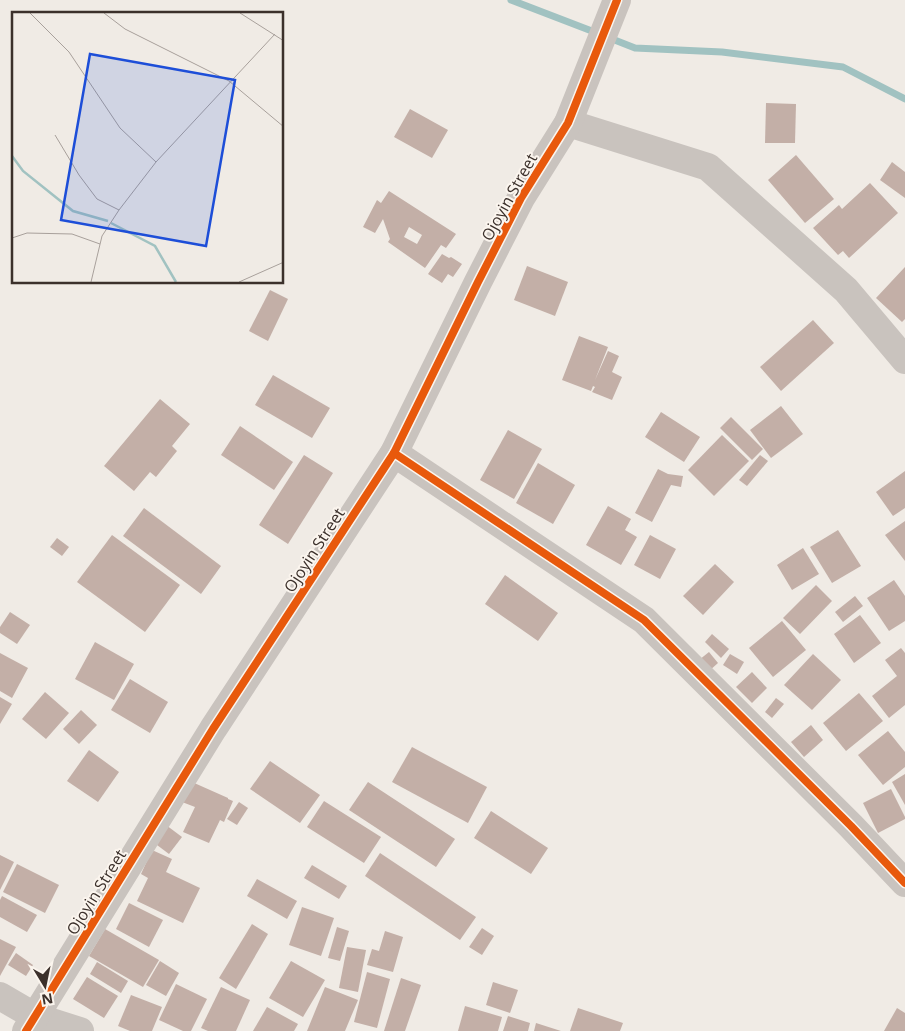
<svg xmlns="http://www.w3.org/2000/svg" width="905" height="1031" font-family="'Open Sans',sans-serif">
	<rect width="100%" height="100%" fill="#f0ebe5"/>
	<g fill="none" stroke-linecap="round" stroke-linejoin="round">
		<!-- stream -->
		<g stroke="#a1c2c1" stroke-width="7">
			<path d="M511,0L597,33"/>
			<path d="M607,37L635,48L722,52L843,67L905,99"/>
		</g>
	</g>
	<!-- building -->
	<g fill="#c3afa7" fill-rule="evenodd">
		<path d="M766,103L796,104L795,143H765Z"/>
		<path d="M410,109L448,130L432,158L394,137Z"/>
		<path d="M796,155L834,199L805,223L768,180Z"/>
		<path d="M892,162L905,172V198L880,180Z"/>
		<path d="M870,183L898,213L849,258L843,251L838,255L813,228L839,205L842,209Z"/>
		<path d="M389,191L456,234L446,248L441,245L425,268L388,242L390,239L383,219L375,233L363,227L377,200L381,203ZM409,227L422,235L417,244L404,237Z"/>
		<path d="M442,254L449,258L451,257L462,264L453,277L448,274L442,283L428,274Z"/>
		<path d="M527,266L568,282L555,316L514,300Z"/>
		<path d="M905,267V319L902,322L876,298Z"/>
		<path d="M270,290L288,299L268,341L249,331Z"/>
		<path d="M813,320L834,343L781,391L760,367Z"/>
		<path d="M579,336L608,347L595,380L608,351L619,356L612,372L622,377L612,400L592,392L595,387L593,386L591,391L562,380Z"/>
		<path d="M273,375L330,408L312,438L255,405Z"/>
		<path d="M160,399L190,424L172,446L177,451L156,477L150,472L134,491L104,466Z"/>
		<path d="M781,406L803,434L771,458L750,430Z"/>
		<path d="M661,412L700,437L684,462L645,437Z"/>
		<path d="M731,417L763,449L752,460L720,428Z"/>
		<path d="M240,426L293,462L274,490L221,455Z"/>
		<path d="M508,430L542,449L514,499L480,480Z"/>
		<path d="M722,435L749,461L714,496L688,470Z"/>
		<path d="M304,455L333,473L288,544L259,525Z"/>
		<path d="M760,455L768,461L747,486L739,480Z"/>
		<path d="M538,463L575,485L553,524L516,503Z"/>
		<path d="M658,469L668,474L683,476L681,487L671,485L652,522L635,513Z"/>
		<path d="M905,471V508L893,516L876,492Z"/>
		<path d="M608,506L631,519L625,530L637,537L621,565L586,545Z"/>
		<path d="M144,508L221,566L201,594L123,536Z"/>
		<path d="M905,521V561L885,535Z"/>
		<path d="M838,530L861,566L832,583L810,547Z"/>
		<path d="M112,535L180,585L145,632L77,582Z"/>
		<path d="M650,535L676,549L660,579L634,565Z"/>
		<path d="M57,538L69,547L62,556L50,547Z"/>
		<path d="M803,548L819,574L792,590L777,565Z"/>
		<path d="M715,564L734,582L703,615L683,596Z"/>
		<path d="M505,575L558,613L538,641L485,604Z"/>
		<path d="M894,580L905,596V621L889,631L867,598Z"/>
		<path d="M816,585L832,601L800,634L783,618Z"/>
		<path d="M855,596L863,606L843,622L835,612Z"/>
		<path d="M10,612L30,625L17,644L0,633V627Z"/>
		<path d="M860,615L881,643L854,663L834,634Z"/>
		<path d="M782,621L806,650L773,677L749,648Z"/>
		<path d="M712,634L729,649L721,658L705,642Z"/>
		<path d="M95,642L134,664L114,700L75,679Z"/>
		<path d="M901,648L905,653V705L889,718L872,696L897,676L885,660Z"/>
		<path d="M709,652L718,663L709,671L699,660Z"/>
		<path d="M0,653L28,668L12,698L0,691Z"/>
		<path d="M730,654L744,662L737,674L723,665Z"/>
		<path d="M813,654L841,680L812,710L784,685Z"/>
		<path d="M752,672L767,688L752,703L736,687Z"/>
		<path d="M130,679L168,702L150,733L111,710Z"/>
		<path d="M45,692L69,713L46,739L22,719Z"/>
		<path d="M859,693L883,721L846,751L823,723Z"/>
		<path d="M0,697L12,704L0,724Z"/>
		<path d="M776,698L784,704L772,718L765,712Z"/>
		<path d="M81,710L97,725L79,744L63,729Z"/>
		<path d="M811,725L823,740L804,757L791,742Z"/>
		<path d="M888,731L905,752V767L883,785L858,755Z"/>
		<path d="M412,747L487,787L468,823L392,782Z"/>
		<path d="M89,750L119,772L98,802L67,781Z"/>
		<path d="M270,761L320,795L300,823L250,789Z"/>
		<path d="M905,774V805L892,782Z"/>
		<path d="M192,782L228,798V799L233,801L224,822L220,820L209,843L183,832L195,807L182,802Z"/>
		<path d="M368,782L455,839L436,867L349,810Z"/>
		<path d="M891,789L905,817V819L878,833L863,803Z"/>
		<path d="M324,801L381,837L364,863L307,827Z"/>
		<path d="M239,802L248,808L237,825L227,819Z"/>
		<path d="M491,811L548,848L531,874L474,838Z"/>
		<path d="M162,822L182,837L169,854L149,839Z"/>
		<path d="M152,850L172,859L166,872L200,888L183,923L137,901L148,878L141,874Z"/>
		<path d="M380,853L476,917L460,940L365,876Z"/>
		<path d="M0,855L14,862L0,890Z"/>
		<path d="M17,864L59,885L45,913L3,892Z"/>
		<path d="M312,865L347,886L339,899L304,878Z"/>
		<path d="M257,879L297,901L287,919L247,896Z"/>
		<path d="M2,896L37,915L27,932L0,917V900Z"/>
		<path d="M129,903L163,920L149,947L116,929Z"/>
		<path d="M302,907L334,918L321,956L289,945Z"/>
		<path d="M252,924L268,934L236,989L219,978Z"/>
		<path d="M337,927L349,931L340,961L328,958Z"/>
		<path d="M482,928L494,936L482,955L469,947Z"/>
		<path d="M105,929L159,960L143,987L89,956Z"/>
		<path d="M385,931L403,937L393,972L367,965L372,949L379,951Z"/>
		<path d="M0,939L16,947L0,976Z"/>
		<path d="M347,947L366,950L358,992L339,988Z"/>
		<path d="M16,953L33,965L26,976L8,965Z"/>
		<path d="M160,961L179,973L166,996L146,985Z"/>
		<path d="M291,961L325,980L303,1017L269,998Z"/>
		<path d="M97,962L128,981L121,993L90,974Z"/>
		<path d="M367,972L390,979L377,1028L354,1022Z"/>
		<path d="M87,977L118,996L104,1018L73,999Z"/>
		<path d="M401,978L421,985L405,1031H384Z"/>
		<path d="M493,982L518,990L510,1013L486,1005Z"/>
		<path d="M176,984L207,999L191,1031H183L159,1020Z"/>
		<path d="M221,987L250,1000L236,1031H208L201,1028Z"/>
		<path d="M325,987L358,1000L345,1031H307Z"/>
		<path d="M131,995L162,1007L152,1031H130L118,1026Z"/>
		<path d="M465,1006L502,1017L498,1031H458Z"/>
		<path d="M267,1007L298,1024L294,1031H253Z"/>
		<path d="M578,1008L623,1023L620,1031H570Z"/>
		<path d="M897,1008L905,1013V1031H884Z"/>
		<path d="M508,1016L530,1023L528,1031H503Z"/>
		<path d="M536,1023L561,1031H534Z"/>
	</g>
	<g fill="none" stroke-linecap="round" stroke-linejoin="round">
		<!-- minor -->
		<g stroke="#c9c3be" stroke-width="28">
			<path d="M568,123L708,167L846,290L905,360"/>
			<path d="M394,453L644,620L851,826L905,883"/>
			<path d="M0,996L36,1017L80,1031"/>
			<path d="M26,1031L213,729L394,453L478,282L521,198L568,123L617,0"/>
		</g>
		<defs>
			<g id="cycleway">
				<path d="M394,453L644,620L851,826L905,883"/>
				<path d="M26,1031L213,729L394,453L478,282L521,198L568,123L617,0"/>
			</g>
		</defs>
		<!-- cycleway casing -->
		<use href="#cycleway" stroke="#fbf5ee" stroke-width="11"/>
		<!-- cycleway -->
		<use href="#cycleway" stroke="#e8590c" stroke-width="8"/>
	</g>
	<g text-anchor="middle" stroke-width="4" stroke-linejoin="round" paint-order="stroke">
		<!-- street labels -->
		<g font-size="16" fill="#3b302b" stroke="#fbf5ee">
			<text transform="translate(509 197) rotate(-61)" y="6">Ojoyin Street</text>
			<text transform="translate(314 550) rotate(-57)" y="6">Ojoyin Street</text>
			<text transform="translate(96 892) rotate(-58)" y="6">Ojoyin Street</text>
		</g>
	</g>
	<!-- overview -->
	<g transform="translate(12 12)">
		<rect width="271" height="271" fill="#f0ebe5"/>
		<path fill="none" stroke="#a1c2c1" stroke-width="2.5" d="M0,144L11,159L61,199L96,209M99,211L143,234L164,270"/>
		<path fill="none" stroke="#a8a09b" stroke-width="1" d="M18,1L57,40L108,116L144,150M92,1L113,17L217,69L272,115M228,1L272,29M43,123L67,163L85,187L107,198M0,226L15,221L60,222L88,232M79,270L90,224L107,198L144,150L263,22M227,270L272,250"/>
		<path fill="#1d4ed8" fill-opacity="0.15" stroke="#1d4ed8" stroke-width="2.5" d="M78,42L223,68L194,234L49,208Z"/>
		<rect width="271" height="271" fill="none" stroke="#3b302b" stroke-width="2.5"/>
	</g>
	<!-- north arrow -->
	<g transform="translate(45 986) rotate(170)" stroke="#fbf5ee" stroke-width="4" paint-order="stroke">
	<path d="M0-4L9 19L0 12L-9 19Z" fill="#3b302b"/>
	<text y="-8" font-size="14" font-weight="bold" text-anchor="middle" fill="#3b302b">N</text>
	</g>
</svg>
